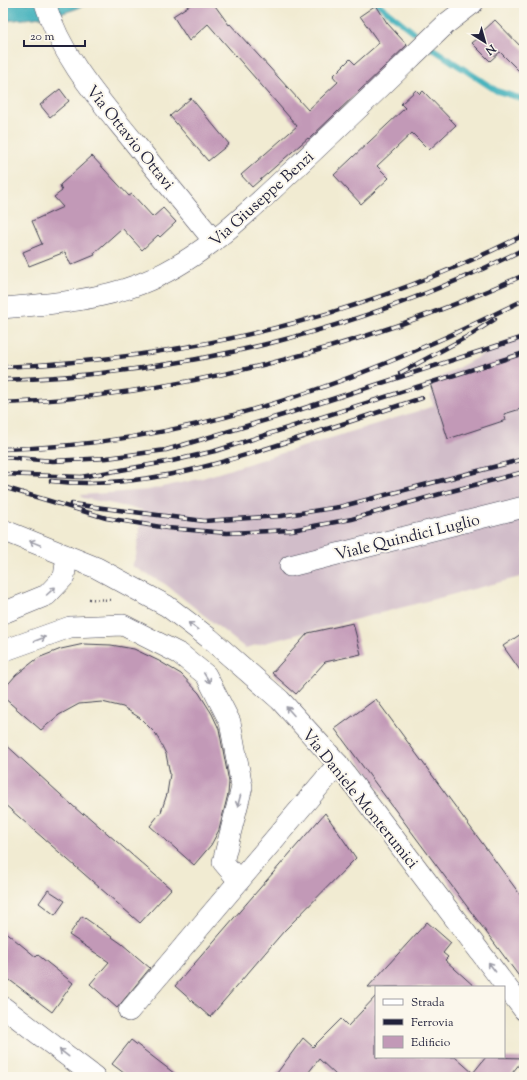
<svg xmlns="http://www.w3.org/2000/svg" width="527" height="1080" font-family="'Sorts Mill Goudy',serif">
	<rect width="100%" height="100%" fill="#fbf7ec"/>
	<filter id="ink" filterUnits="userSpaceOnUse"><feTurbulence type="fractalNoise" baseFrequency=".025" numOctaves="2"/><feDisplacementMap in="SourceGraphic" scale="8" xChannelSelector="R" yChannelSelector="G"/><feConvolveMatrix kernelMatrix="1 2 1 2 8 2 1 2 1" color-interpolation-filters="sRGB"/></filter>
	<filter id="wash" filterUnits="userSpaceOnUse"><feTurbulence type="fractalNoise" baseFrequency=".012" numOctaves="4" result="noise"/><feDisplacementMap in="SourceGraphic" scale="16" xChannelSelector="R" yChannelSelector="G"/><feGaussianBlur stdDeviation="0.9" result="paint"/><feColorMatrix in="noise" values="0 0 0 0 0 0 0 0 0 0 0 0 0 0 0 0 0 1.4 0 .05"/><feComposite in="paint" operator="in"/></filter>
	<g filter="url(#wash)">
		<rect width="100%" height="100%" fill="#f1ebd2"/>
		<!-- industrial -->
		<path fill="#d1bdc9" d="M524,332V576L245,648L165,584L132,566L136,556L142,510L83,498L81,495L148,490L199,479L434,406L430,395L439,392L430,383Z"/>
		<!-- water -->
		<path fill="#40b0bb" stroke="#31697b" d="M3,3H89C63,17 32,18 3,21Z"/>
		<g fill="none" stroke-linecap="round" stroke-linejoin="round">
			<!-- stream -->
			<g stroke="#40b0bb" stroke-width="6">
				<path d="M377,3L413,32"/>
				<path d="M430,47L497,91L520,98L524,101"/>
			</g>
		</g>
		<g id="blocks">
			<!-- building -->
			<g fill="#c299b7">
				<path d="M193,3H213L229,25L230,24L308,110L338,82L333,76L350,59L355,64L379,43L360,16L376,5L387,23L407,45L309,139L308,138L252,187L241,175L297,126L208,24L189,41L173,16Z"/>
				<path d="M495,20L524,50V76L500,52L490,61L472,43L482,35L481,33Z"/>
				<path d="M60,89L69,101L50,117L40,105Z"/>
				<path d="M416,90L420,94L423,91L456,125L429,150L412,133L377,166L389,178L361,204L334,175L405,108L401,104Z"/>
				<path d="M191,98L229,144L208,161L170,116Z"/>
				<path d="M92,156L129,196L132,194L153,217L163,208L176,222L160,237L158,235L142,250L122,228L94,253L95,255L71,265L65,252L29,266L23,252L42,244L32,221L63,207L54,197L62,191L60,185Z"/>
				<path d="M524,353V408L504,414L506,420L448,439L430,383Z"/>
				<path d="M353,623L361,654L325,662L296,694L272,673L308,633Z"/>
				<path d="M524,632V676L503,646Z"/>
				<path d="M84,644L111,645L134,649L159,661L181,674L199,693L212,714L219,729L229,782L228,794L219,830L211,845L194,865L150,826L161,812L167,794L170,774L166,754L156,734L140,718L123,707L102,702L79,704L59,715L41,730L3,697V690L16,675L38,658L61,649Z"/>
				<path d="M376,699L524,900V983L335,729Z"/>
				<path d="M3,742L83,815L84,813L171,889L140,923L3,803Z"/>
				<path d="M325,813L356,858L284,931L210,1017L175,986Z"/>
				<path d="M48,890L65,901L55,915L39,903Z"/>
				<path d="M82,916L122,944L150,968L117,1008L90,984L109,962L69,935Z"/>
				<path d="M427,922L451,943L443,953L448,957L445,960L475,987H368Z"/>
				<path d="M3,930L36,957L38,955L73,983L52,1012L3,975Z"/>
				<path d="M376,996V1057H455L473,1073L486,1057L524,1058L509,1077H338L319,1059L305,1077H274L303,1038L313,1047L341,1019L348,1026Z"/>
				<path d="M131,1040L179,1077H129L112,1064Z"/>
			</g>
		</g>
	</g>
	<g filter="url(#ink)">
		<use href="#blocks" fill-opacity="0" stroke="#414052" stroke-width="1"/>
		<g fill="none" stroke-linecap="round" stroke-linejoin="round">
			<defs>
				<g id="minor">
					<path d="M45,3C61,57 99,99 133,141C160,175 187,208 214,241"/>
					<path d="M3,308C49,304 96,301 140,284C199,261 244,216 290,173C343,124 395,73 447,23L473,3"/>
					<path d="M3,530L97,568L167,606L209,638L280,700L338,764L524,1010"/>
					<path d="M290,566L524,507"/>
					<path d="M3,613L47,595L64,577L67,556"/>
					<path d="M3,651L70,627L123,625L180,654L206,675L230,722L242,787L223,862L239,881"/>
					<path d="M3,1007L95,1077"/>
					<path d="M129,1011L338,764"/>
				</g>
			</defs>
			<!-- minor casing -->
			<use href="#minor" stroke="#414052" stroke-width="22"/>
			<!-- path -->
			<path stroke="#414052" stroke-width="2.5" stroke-dasharray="1 3" stroke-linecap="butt" d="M89,599L110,600"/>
			<!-- minor -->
			<use href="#minor" stroke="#fff" stroke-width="21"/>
			<defs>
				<g id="rail">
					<path d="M3,367C188,358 358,319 524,235"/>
					<path d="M400,373L472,334L495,319"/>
					<path d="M3,380C184,374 362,331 524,249"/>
					<path d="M3,403C178,396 365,347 524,275"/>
					<path d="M3,449C150,446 294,405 428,345C461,331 492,315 524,300"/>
					<path d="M3,457L53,461L107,458L166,450L283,415L524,337"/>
					<path d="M3,474L81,477L172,461L215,451L524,353"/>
					<path d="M51,481C133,490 210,467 287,442C332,427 377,413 422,398"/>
					<path d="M3,487L106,518L167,528L227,533L292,530L352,519L440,494L524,472"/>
					<path d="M72,504L204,521L281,516L339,507L524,459"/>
				</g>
			</defs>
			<!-- rail casing -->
			<use href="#rail" stroke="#22223b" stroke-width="4.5"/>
			<!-- rail -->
			<use href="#rail" stroke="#fbf7ec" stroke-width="3" stroke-dasharray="9" stroke-linecap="butt"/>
		</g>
		<!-- one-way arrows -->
		<defs><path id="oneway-shaft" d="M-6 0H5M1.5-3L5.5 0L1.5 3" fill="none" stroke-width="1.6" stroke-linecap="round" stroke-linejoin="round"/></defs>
		<g stroke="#9c9ca7">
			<use href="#oneway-shaft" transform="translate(35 543) rotate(-158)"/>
			<use href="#oneway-shaft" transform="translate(51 591) rotate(-42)"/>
			<use href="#oneway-shaft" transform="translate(193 626) rotate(-143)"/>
			<use href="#oneway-shaft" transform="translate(40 639) rotate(-21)"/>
			<use href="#oneway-shaft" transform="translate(207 678) rotate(57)"/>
			<use href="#oneway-shaft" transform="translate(290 711) rotate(-132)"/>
			<use href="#oneway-shaft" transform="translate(239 801) rotate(105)"/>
			<use href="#oneway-shaft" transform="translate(492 967) rotate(-127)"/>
			<use href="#oneway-shaft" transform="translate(64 1053) rotate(-142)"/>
		</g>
	</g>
	<g text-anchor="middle" stroke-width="4" stroke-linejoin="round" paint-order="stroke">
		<!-- street labels -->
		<g font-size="16" fill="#22223b" stroke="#fbf7ec">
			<text transform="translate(131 137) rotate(51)" y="6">Via Ottavio Ottavi</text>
			<text transform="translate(261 198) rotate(-42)" y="6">Via Giuseppe Benzi</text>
			<text transform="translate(407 536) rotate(-14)" y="6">Viale Quindici Luglio</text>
			<text transform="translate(361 798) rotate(51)" y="6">Via Daniele Monterumici</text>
		</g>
	</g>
	<!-- margin -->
	<rect width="527" height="1080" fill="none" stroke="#fbf7ec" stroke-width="16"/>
	<!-- legend -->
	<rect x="375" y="986" width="130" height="72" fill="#fbf7ec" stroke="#a4a2a5"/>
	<rect x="383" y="999" width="20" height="6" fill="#ffffff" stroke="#a4a2a5"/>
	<text x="411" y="1006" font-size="12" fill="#22223b">Strada</text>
	<rect x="383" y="1019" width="20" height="6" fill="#22223b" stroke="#a4a2a5"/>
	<text x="411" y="1026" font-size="12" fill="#22223b">Ferrovia</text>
	<rect x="383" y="1036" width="20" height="12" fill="#c299b7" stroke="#a4a2a5"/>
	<text x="411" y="1046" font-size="12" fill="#22223b">Edificio</text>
	<!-- north arrow -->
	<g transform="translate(485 42) rotate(143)" stroke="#fbf7ec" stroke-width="3" paint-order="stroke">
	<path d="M0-3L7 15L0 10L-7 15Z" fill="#22223b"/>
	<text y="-6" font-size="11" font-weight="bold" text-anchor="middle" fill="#22223b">N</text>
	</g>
	<!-- scale -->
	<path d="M24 40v6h61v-6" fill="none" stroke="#22223b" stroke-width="2"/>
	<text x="30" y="40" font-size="12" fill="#22223b" stroke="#fbf7ec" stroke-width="3" paint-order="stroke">20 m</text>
</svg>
